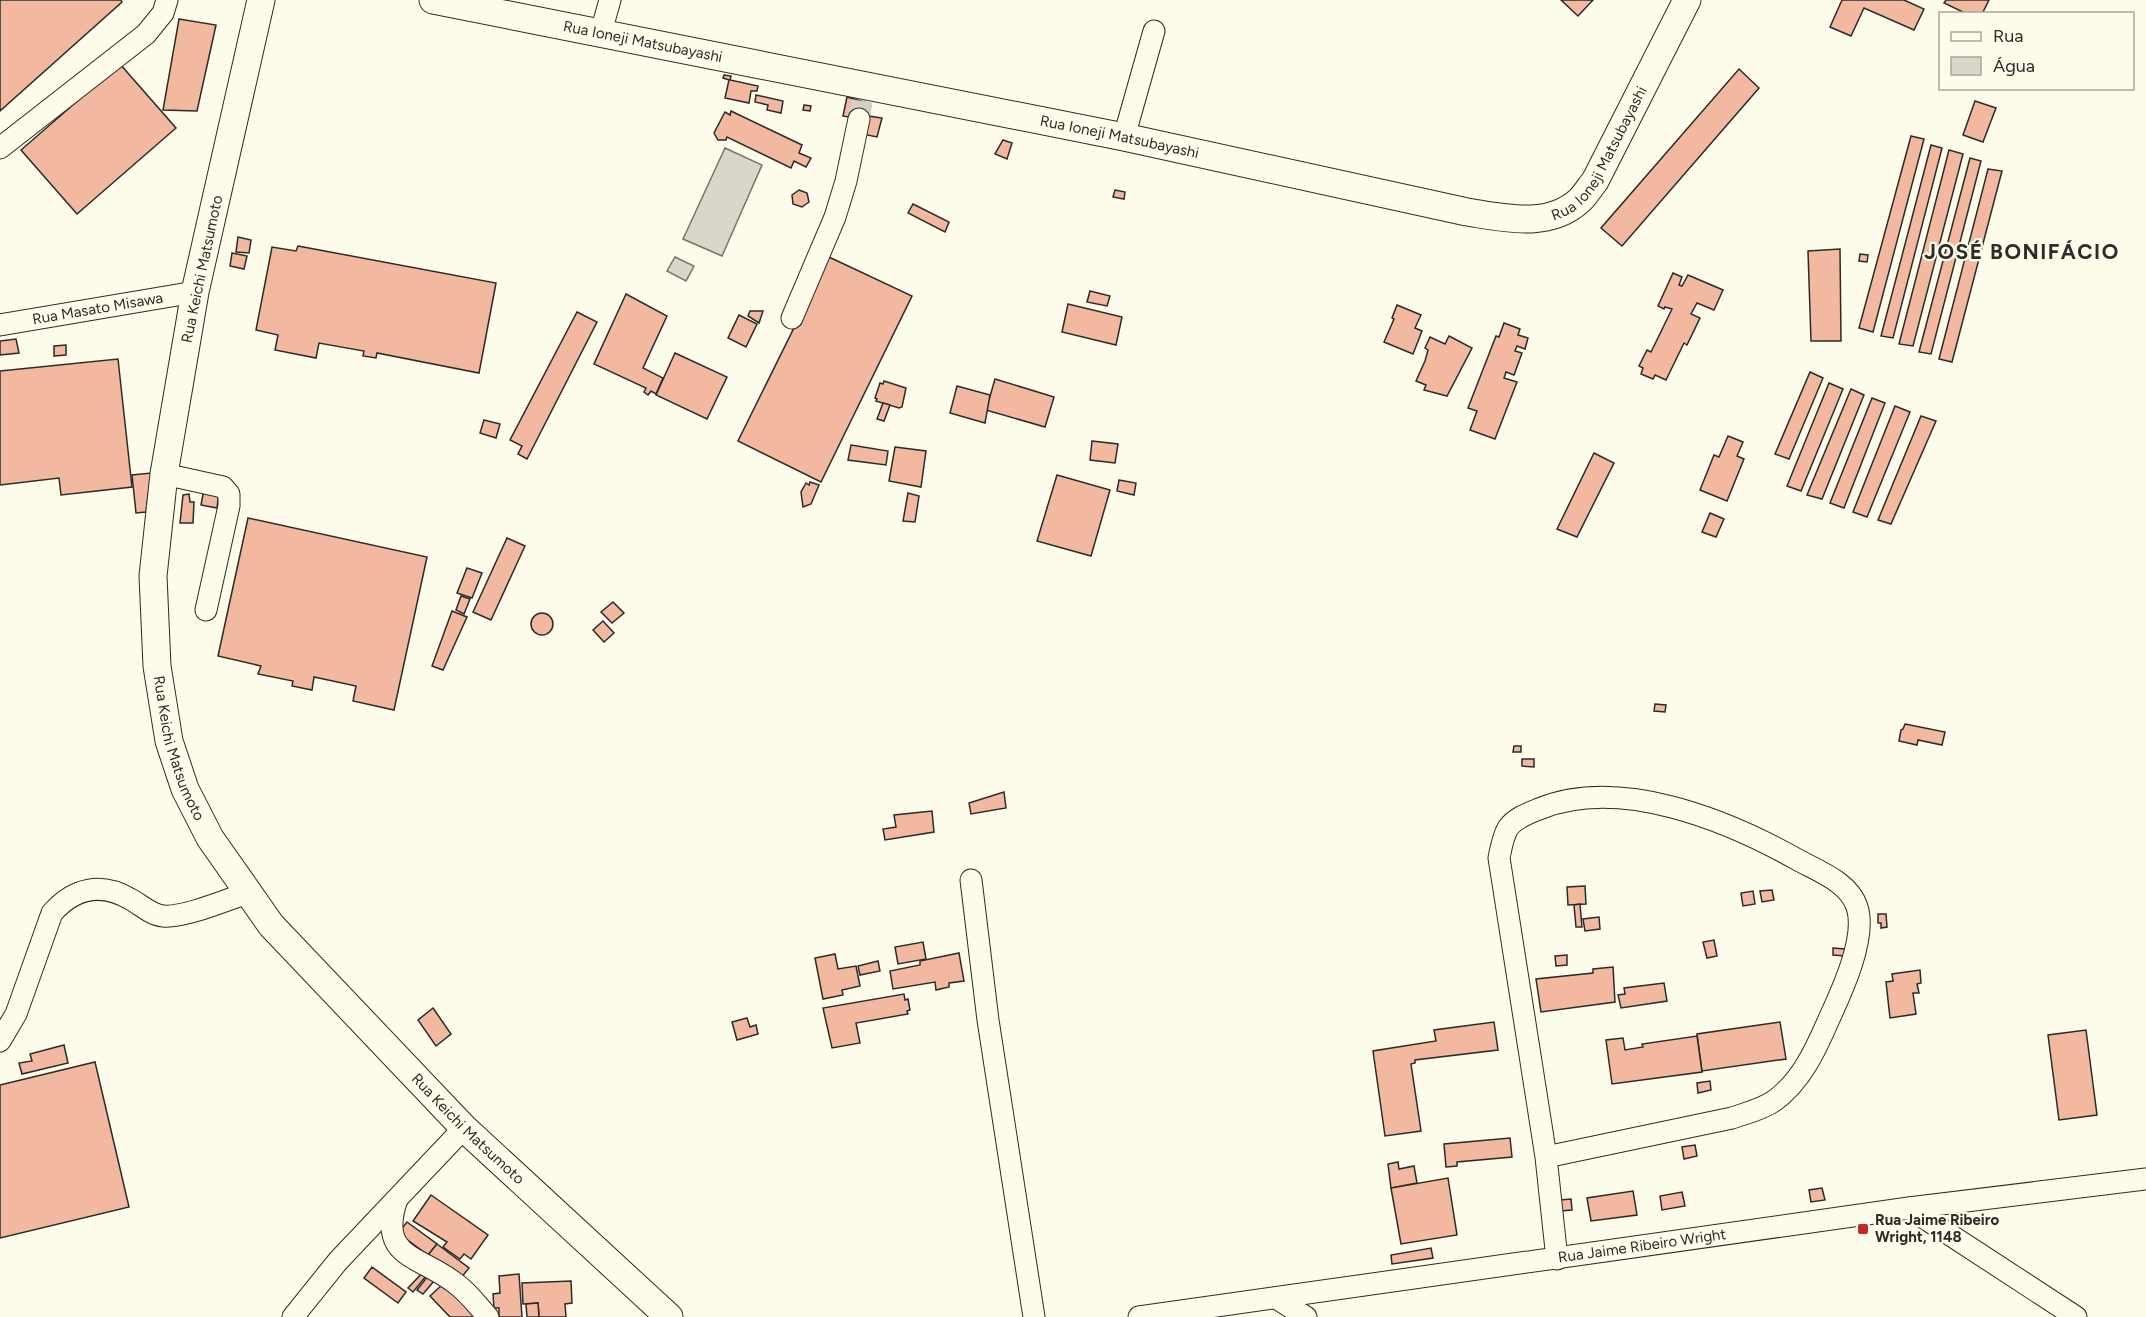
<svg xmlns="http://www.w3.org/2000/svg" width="2146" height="1317" font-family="Figtree,sans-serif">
	<rect width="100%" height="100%" fill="#fdfbea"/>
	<!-- water -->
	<g fill="#d8d7c9" stroke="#74746e" stroke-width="1.5">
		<path d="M725,148L762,165L722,256L683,239Z"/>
		<path d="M675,257L694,266L686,281L667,271Z"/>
	</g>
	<!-- building -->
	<g fill="#f2b8a0" stroke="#2b2b2b" stroke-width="1.5">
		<path d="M0,0H121L122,2L0,111Z"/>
		<path d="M1561,0H1593L1578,16Z"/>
		<path d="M1842,0H1904L1924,9L1914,30L1864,8L1851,36L1830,27Z"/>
		<path d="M1946,0H1989L1982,14H1967L1944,3Z"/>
		<path d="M179,19L216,25L197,111L163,110Z"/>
		<path d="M120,64L176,128L77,214L21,150Z"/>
		<path d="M1739,69L1759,88L1622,246L1601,228Z"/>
		<path d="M724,75L731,76L730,80L758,86L757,91H751L749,103L725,98L729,80L723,78Z"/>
		<path d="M756,95L783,101L781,113L767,110L768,105L755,102Z"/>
		<path d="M847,97L871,104L869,116L882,118L877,137L862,134L865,120L843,116Z"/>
		<path d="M1975,101L1996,108L1983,142L1963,135Z"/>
		<path d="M804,105L811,106L810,111L803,110Z"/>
		<path d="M731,111L802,145L799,153L811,158L806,167L794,161L791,168L727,137L726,140H718L714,133L725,112L730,115Z"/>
		<path d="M1911,136L1924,139L1873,332L1859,328Z"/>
		<path d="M1003,140L1012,143L1007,159L995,154Z"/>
		<path d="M1931,145L1942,148L1893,338L1881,336Z"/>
		<path d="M1949,150L1963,154L1913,346L1899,344Z"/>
		<path d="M1970,158L1981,161L1931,354L1919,352Z"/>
		<path d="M1988,169L2002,171L1952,362L1939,359Z"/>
		<path d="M799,190L807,193L809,202L802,207L793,204L792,195Z"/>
		<path d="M1115,190L1125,192L1124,199L1113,197Z"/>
		<path d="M913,204L949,222L945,232L908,213Z"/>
		<path d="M238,237L251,240L249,253L236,252Z"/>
		<path d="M298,246L496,283L479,373L377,353L376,358L363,356L364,351L319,343L316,358L275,350L278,335L256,330L272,247L296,251Z"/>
		<path d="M1840,249L1841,341H1811L1808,251Z"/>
		<path d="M232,253L247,256L244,269L230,266Z"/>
		<path d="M1860,254L1868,255L1867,262L1859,261Z"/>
		<path d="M829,257L912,296L821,482L738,441Z"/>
		<path d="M1673,273L1682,277L1679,285L1682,286L1688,275L1723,290L1714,310L1697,303L1691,314L1700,318L1687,345L1684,343L1666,380L1655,375L1653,379L1641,374L1643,368L1639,366L1647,350L1651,352L1672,309L1665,307L1664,309L1658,306Z"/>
		<path d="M1090,291L1110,296L1107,306L1087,302Z"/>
		<path d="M626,294L667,316L643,368L663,378L656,394L651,391L648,395L644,392L646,388L594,364Z"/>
		<path d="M1068,304L1122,317L1116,345L1062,332Z"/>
		<path d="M1397,305L1421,315L1415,328L1422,331L1413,354L1384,342L1394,319L1392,318Z"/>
		<path d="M750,311H763L759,323L748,316Z"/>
		<path d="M577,312L597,322L527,459L518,454L522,446L510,440Z"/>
		<path d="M739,315L757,324L746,347L728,338Z"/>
		<path d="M1504,323L1520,329L1518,335L1528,338L1525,349L1517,346L1515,351L1522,353L1514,375L1506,372L1504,378L1517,382L1495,439L1470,430L1477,411L1468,408L1496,336L1499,337Z"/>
		<path d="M1449,336L1472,348L1447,396L1424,390L1426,385L1416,381L1425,361L1428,350L1425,348L1430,337L1445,344Z"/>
		<path d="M16,339L19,353L0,355V341Z"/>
		<path d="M66,345V355L54,356V346Z"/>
		<path d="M675,353L727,377L707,419L656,395Z"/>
		<path d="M118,359L132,487L61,495L59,478L0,485V371Z"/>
		<path d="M1810,372L1823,378L1789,459L1775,454Z"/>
		<path d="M995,379L1054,397L1045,427L986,410Z"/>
		<path d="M884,381L906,388L902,407L899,408L876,401L877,399L875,398L880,383L883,384Z"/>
		<path d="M1829,383L1843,389L1801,491L1787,486Z"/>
		<path d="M957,386L990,395L985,423L950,413Z"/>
		<path d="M1851,389L1864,395L1822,499L1807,495Z"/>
		<path d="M1872,398L1885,403L1844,508L1830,503Z"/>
		<path d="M883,403L890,405L884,421L877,419Z"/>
		<path d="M1895,406L1910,412L1867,517L1853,512Z"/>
		<path d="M1921,416L1936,421L1891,524L1878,520Z"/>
		<path d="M484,420L500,424L496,438L480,433Z"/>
		<path d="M1728,436L1743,442L1737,456L1744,459L1727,501L1700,490L1714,455L1719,457Z"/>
		<path d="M1092,441L1118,444L1115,463L1090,460Z"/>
		<path d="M851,445L888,451L886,465L848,460Z"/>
		<path d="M895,447L926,451L921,487L889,481Z"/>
		<path d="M1594,453L1614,463L1577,537L1557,529Z"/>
		<path d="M151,473L146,512L136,513L132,475Z"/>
		<path d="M1057,475L1110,490L1091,556L1037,541Z"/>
		<path d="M1119,480L1136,483L1134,495L1117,491Z"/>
		<path d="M810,482L819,485L811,504L803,507L801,492L806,483L809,485Z"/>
		<path d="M204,489L219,491L217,508L201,505Z"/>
		<path d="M908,493L919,496L915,522L903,521Z"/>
		<path d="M189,494L190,502H194L193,523H180L183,495Z"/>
		<path d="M1710,513L1724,519L1716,537L1702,532Z"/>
		<path d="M248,518L427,557L394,710L353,701L356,686L314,677L312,690L292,686L293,681L258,674L261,666L218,656Z"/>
		<path d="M507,538L525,546L491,620L473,612Z"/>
		<path d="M467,568L482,573L472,598L457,593Z"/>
		<path d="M461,596L470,599L464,614L456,610Z"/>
		<path d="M613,602L624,613L612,623L601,612Z"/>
		<path d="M452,611L467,617L443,670L432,666Z"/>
		<circle cx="542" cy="624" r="11"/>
		<path d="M603,621L614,633L604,642L593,630Z"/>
		<path d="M1655,704L1666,705L1665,712L1654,711Z"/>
		<path d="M1905,724L1945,732L1942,745L1918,740L1917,745L1899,741L1901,730L1903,729Z"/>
		<path d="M1514,746H1521V752H1513Z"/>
		<path d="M1522,759H1534V767L1522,766Z"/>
		<path d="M1004,792L1006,808L971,814L969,803Z"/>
		<path d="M932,811L934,832L885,840L883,829L896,827L894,815Z"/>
		<path d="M1585,886L1586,904L1568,905L1567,887Z"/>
		<path d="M1772,890L1774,900L1762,902L1760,891Z"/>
		<path d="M1753,891L1755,904L1743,906L1741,893Z"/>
		<path d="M1580,904L1582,927H1576L1574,905Z"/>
		<path d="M1878,914H1886L1887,927L1881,928V923H1878Z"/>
		<path d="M1599,917L1600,929L1585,931L1583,919Z"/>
		<path d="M1714,940L1717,956L1707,958L1703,942Z"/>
		<path d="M923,942L926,959L898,964L895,947Z"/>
		<path d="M1833,948L1845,949V956L1833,955Z"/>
		<path d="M959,953L964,981L949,983V987L936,990L935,982L893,989L890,971L920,965V961Z"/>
		<path d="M835,954L838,969L856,966L860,986L842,990L843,995L823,999L815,958Z"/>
		<path d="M1567,955V965L1556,966L1555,956Z"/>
		<path d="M878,961L880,971L860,975L858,966Z"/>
		<path d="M1613,967L1615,1002L1541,1012L1536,979L1593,973V969Z"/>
		<path d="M1920,970L1921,983L1917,984L1919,993H1913L1916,1014L1890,1018L1886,982L1893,981L1892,974Z"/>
		<path d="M1664,983L1667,1001L1621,1008L1618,995L1625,994L1624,988Z"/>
		<path d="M904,994L905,1000L908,999L910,1010L907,1011L908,1014L856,1023L860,1043L832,1048L823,1008Z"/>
		<path d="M433,1008L451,1034L436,1046L418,1020Z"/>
		<path d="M747,1018L750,1027L756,1025L758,1034L737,1040L732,1022Z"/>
		<path d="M1494,1022L1498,1050L1415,1060V1063L1411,1064L1421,1131L1385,1136L1373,1051L1436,1041L1434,1030Z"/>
		<path d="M1780,1022L1786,1059L1702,1071L1697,1034Z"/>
		<path d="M2086,1030L2097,1115L2059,1120L2048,1035Z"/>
		<path d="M1697,1036L1702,1072L1612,1084L1606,1040L1623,1038L1625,1050L1643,1047L1642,1044Z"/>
		<path d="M64,1045L68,1063L22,1074L19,1063L32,1061L30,1054Z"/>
		<path d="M95,1062L129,1207L0,1238V1085Z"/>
		<path d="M1710,1081L1711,1090L1698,1093L1697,1083Z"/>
		<path d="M1510,1138L1512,1157L1457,1162V1166L1446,1167L1444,1144Z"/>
		<path d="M1695,1145L1697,1156L1684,1159L1682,1147Z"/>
		<path d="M1398,1162L1399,1169L1414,1166L1417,1183L1391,1188L1388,1164Z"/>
		<path d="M1448,1178L1457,1235L1401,1244L1391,1188Z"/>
		<path d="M1822,1188L1825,1200L1811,1202L1809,1190Z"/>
		<path d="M1633,1191L1637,1215L1591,1221L1587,1198Z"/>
		<path d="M1682,1192L1685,1206L1662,1210L1660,1196Z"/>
		<path d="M431,1195L488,1235L471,1259L464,1254L460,1259L443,1247L447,1242L413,1221Z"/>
		<path d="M1571,1199L1572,1210L1561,1211L1560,1200Z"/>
		<path d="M407,1222L437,1244L428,1255L398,1233Z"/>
		<path d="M437,1244L469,1268L460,1279L428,1255Z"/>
		<path d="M1431,1248L1433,1258L1392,1264L1391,1255Z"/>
		<path d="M372,1267L406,1292L398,1303L364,1278Z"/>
		<path d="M428,1267L431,1270L413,1292L408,1288Z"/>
		<path d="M432,1271L434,1281L423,1294L417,1290Z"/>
		<path d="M519,1274L522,1317H499V1308H494L493,1294L500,1293L499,1276Z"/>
		<path d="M571,1281L572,1303L565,1304L566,1317H539L538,1303L523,1304L522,1283Z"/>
		<path d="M442,1285L445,1289L450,1285L474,1317H450L430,1296Z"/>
		<path d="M538,1303L539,1317H527L526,1304Z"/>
	</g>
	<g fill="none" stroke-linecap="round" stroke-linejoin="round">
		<!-- minor-tunnel -->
		<path stroke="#d3d1c4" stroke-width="21" stroke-dasharray="21 10" stroke-linecap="butt" d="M859,119L862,101"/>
		<defs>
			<g id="minor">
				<path d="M601,32L610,0"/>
				<path d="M1124,137L1154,31"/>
				<path d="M0,148L146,34L163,13L167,0"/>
				<path d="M792,318L835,217L846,181L859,119"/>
				<path id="s1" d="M0,325L195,292"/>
				<path d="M164,474L223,487L229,494V506L206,610"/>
				<path d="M971,880L988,1020L1034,1317"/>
				<path d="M0,1041L16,1014L52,913C74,888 101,882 130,899C140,904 151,915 163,916C184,918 226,900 247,893"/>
				<path d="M1546,1157L1732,1118C1746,1113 1761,1110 1774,1101C1801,1082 1816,1049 1829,1019C1842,991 1867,937 1857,907C1849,882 1818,871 1798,860C1727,820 1620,776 1539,809C1529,813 1515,818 1508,828C1503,836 1501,848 1499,858L1546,1157L1557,1259"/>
				<path d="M397,1199C377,1258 419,1255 455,1283C468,1292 478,1306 488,1317"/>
				<path d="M1909,1208L2076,1317"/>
				<path d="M1276,1298L1306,1317"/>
				<path d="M293,1317L338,1261L464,1128"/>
				<path id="s2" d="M1139,1317L1909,1208L2146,1179"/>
			</g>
			<g id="major">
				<path id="s3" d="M261,0L195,292L164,474L153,576L157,666L169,741L185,789L210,838L271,925L464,1128L669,1317"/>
				<path id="s4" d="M433,0L1124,137L1467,212C1505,218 1549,229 1580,200C1586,194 1590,187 1595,181L1687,0"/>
			</g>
		</defs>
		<!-- minor casing -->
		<use href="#minor" stroke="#2b2b2b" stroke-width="23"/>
		<!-- major casing -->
		<use href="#major" stroke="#2b2b2b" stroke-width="29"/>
		<!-- minor -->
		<use href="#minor" stroke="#fdfbea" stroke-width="21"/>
		<!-- major -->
		<use href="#major" stroke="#fdfbea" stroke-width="27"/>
	</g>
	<!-- markers -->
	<rect fill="#c62828" stroke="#fdfbea" stroke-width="2" x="1857" y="1223" width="12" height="12" rx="3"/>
	<g text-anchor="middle" stroke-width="4.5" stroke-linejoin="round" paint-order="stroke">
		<!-- street labels -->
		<g font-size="15" fill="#2b2b2b" stroke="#fdfbea">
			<text dy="5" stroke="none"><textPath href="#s4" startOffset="214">Rua Ioneji Matsubayashi</textPath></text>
			<text dy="5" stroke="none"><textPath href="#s4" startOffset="700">Rua Ioneji Matsubayashi</textPath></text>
			<text dy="5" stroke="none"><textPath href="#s4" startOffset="1222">Rua Ioneji Matsubayashi</textPath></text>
			<text transform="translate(202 269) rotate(-78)" y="5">Rua Keichi Matsumoto</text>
			<text dy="5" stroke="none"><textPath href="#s1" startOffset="99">Rua Masato Misawa</textPath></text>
			<text dy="5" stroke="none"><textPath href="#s3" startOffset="762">Rua Keichi Matsumoto</textPath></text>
			<text dy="5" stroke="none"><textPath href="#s3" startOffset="1248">Rua Keichi Matsumoto</textPath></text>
			<text dy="5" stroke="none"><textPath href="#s2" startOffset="508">Rua Jaime Ribeiro Wright</textPath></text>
		</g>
		<!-- poi labels -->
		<g font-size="15" font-weight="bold" fill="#2b2b2b" stroke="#fdfbea" text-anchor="start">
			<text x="1875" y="1225">Rua Jaime Ribeiro<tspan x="1875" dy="17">Wright, 1148</tspan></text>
		</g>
		<!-- district labels -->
		<g font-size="21" font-weight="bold" letter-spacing="1.5" fill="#2b2b2b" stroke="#fdfbea">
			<text x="2022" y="259">JOSÉ BONIFÁCIO</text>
		</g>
	</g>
	<!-- legend -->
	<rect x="1939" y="12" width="195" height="78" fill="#fdfbea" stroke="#a9a89e" stroke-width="1.5"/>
	<rect x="1951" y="32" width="30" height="9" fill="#fdfbea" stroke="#a9a89e" stroke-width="1.5"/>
	<text x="1993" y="42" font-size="18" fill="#2b2b2b">Rua</text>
	<rect x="1951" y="57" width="30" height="18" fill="#d8d7c9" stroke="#a9a89e" stroke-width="1.5"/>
	<text x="1993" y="72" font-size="18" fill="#2b2b2b">Água</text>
</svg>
